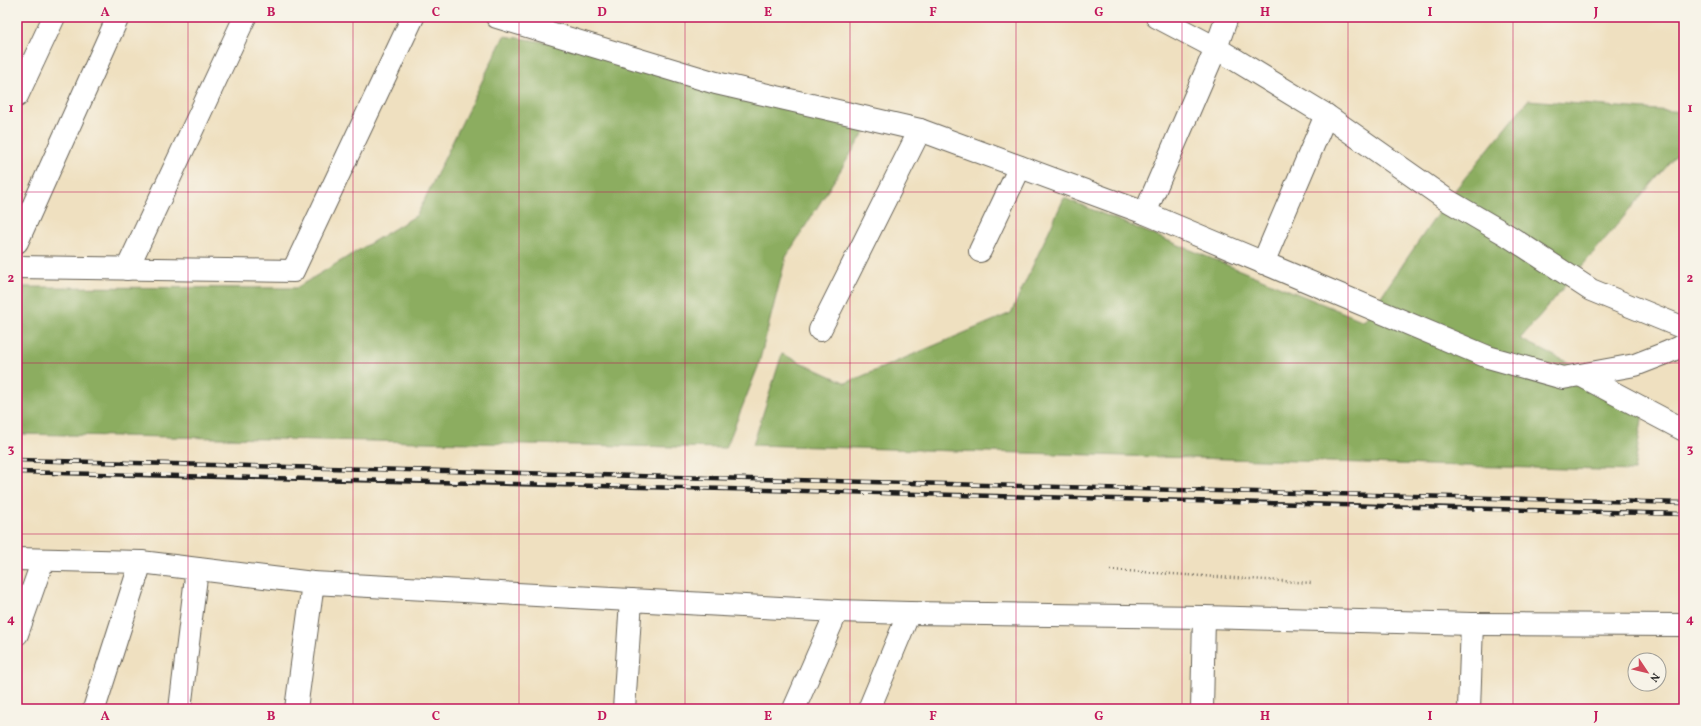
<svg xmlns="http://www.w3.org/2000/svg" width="1701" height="726" font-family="Vollkorn,serif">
	<rect width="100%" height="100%" fill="#f7f3e8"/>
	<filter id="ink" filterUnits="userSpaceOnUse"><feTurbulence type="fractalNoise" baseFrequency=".025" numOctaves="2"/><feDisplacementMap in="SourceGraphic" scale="8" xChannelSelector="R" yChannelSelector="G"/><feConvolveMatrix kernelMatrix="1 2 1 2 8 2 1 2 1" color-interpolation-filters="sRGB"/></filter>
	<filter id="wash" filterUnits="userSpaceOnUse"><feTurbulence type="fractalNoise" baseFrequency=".012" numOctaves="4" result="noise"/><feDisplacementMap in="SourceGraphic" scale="16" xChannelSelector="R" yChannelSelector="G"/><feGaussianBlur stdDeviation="0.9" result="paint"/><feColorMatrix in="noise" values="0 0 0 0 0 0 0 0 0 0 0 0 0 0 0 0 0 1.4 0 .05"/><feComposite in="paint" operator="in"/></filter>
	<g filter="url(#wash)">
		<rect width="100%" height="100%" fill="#efe0c0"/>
		<!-- forest -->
		<g fill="#8cad61" stroke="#54643e">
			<path d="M504,36L613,52L867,128L786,257L758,367L726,448L17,434V287L296,288L417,215Z"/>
			<path d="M1528,100L1684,112V146L1520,339L1645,400L1634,471L753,445L782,354L846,383L1011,313L1064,198L1364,321L1447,200Z"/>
		</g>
	</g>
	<g filter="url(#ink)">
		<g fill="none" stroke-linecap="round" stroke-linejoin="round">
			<defs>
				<g id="minor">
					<path d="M497,17L716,83L920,130L1145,213L1488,357L1563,378L1635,365L1666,353L1684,345"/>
					<path d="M1157,17L1216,48L1326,115L1447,200L1507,235L1591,290L1684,328"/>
					<path d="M17,96L54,17"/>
					<path d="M1145,213L1216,48L1227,17"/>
					<path d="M17,242L118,17"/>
					<path d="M980,251L1020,167"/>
					<path d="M1263,263L1326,115"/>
					<path d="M17,267L293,271L413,17"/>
					<path d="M127,269L245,17"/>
					<path d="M820,330L920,130"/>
					<path d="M1580,375L1684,430"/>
					<path d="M17,559L141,562L313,583L837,611L909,613L1204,617L1472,624L1684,625"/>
					<path d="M17,634L43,560"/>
					<path d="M94,709L141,562"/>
					<path d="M180,709L197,569"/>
					<path d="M296,709L313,583"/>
					<path d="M624,709L631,600"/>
					<path d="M794,709L837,611"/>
					<path d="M869,709L909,613"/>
					<path d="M1202,709L1204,617"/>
					<path d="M1469,709L1472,624"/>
				</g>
			</defs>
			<!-- minor casing -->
			<use href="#minor" stroke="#666155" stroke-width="24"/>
			<!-- path -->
			<path stroke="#666155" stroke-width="2.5" stroke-dasharray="1 3" stroke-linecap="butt" d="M1110,570L1312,583"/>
			<!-- minor -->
			<use href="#minor" stroke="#fff" stroke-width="22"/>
			<defs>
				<g id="rail">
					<path d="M17,460L1684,503"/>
					<path d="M17,472C573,481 1128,503 1684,514"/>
				</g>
			</defs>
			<!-- rail casing -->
			<use href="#rail" stroke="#1c1c1c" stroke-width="4.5"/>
			<!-- rail -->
			<use href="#rail" stroke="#f7f3e8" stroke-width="3" stroke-dasharray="9" stroke-linecap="butt"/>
		</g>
	</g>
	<!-- grid -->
	<path fill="none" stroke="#c2185b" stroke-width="1" stroke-opacity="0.55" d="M188,17V709M353,17V709M519,17V709M685,17V709M850,17V709M1016,17V709M1182,17V709M1348,17V709M1513,17V709M17,192H1684M17,363H1684M17,534H1684"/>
	<!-- margin -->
	<rect width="1701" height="726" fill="none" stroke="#f7f3e8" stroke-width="44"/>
	<!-- north arrow -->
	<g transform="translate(1647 672) rotate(125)"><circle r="19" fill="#f7f3e8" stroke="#9f9d96"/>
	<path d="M0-3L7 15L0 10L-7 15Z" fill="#d1495b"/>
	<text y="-6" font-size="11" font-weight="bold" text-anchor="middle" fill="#1c1c1c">N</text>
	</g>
	<rect x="22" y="22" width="1657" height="682" fill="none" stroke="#c2185b" stroke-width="1.5"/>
	<g font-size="13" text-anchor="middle" font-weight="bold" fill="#c2185b">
		<text x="105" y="16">A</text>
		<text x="271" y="16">B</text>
		<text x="436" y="16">C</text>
		<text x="602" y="16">D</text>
		<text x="768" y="16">E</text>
		<text x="933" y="16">F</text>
		<text x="1099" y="16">G</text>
		<text x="1265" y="16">H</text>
		<text x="1430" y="16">I</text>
		<text x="1596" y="16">J</text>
		<text x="11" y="112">1</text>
		<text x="1690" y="112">1</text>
		<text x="11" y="282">2</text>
		<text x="1690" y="282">2</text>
		<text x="11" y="453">3</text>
		<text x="1690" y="453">3</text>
		<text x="11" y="623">4</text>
		<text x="1690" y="623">4</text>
		<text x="105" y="720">A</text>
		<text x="271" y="720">B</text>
		<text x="436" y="720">C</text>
		<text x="602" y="720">D</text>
		<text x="768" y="720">E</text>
		<text x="933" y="720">F</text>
		<text x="1099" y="720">G</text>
		<text x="1265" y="720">H</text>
		<text x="1430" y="720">I</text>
		<text x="1596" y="720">J</text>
	</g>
</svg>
